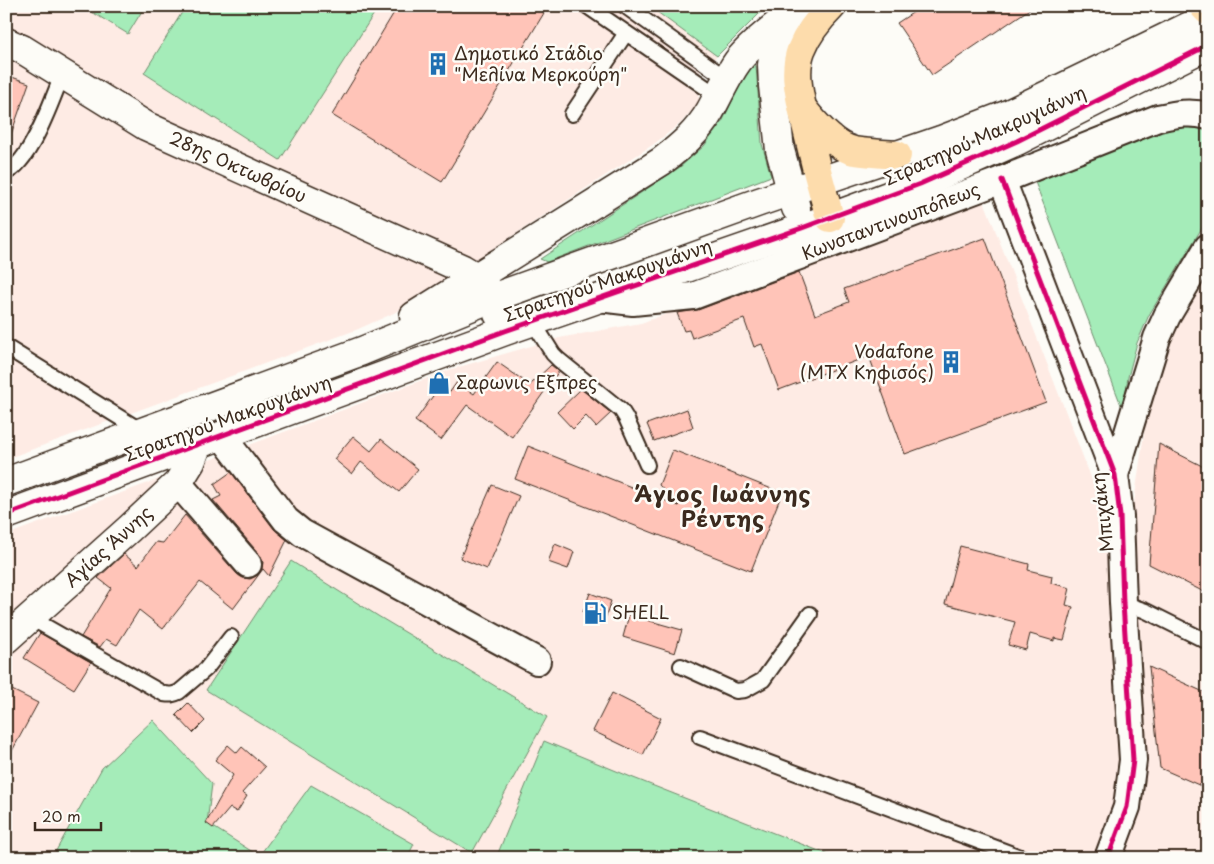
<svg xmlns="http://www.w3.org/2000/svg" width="1214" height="864" font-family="'Playpen Sans',sans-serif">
	<rect width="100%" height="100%" fill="#fdfcf7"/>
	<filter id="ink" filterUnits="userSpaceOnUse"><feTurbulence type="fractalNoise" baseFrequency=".02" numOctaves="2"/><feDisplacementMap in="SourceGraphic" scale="10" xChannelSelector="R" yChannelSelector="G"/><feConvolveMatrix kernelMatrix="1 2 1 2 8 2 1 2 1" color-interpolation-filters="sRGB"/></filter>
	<g filter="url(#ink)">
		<!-- built -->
		<g fill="#feebe4">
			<path d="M6,6H649L717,56L687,85L698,94L700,101L681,123L654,144L394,313L356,330L6,459Z"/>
			<path d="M984,201L1101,503H1134L1150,391L1184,309L1208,269V858H6V535L143,485L452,369L559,338L641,323Z"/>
		</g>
		<!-- green -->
		<g fill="#a5ecb9" stroke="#708b6c">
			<path d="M82,6H145L128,34Z"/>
			<path d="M186,6H379L280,160L144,73Z"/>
			<path d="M649,6H767L717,56Z"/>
			<path d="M754,65L756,66L762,144L771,176L547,262L540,259L680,167L704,146L722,122L744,77Z"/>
			<path d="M1173,126L1208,127V218L1149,315L1137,343L1128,377L1123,410L1035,182Z"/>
			<path d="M291,561L378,616L547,717L472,853L206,690Z"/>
			<path d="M153,720L212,784L207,823L259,856L311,785L414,844L407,858H52L102,768Z"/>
			<path d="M544,741L631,777L837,858H496Z"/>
		</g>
		<!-- building -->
		<g fill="#ffc4b8" stroke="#3b2a1e">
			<path d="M398,6H533L544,13L442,182L332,115Z"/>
			<path d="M923,6H1034L932,75L897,23Z"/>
			<path d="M6,75L29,83L9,140H6Z"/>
			<path d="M985,238L1046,402L905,454L869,356L779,390L762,344L754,347L744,319L692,338L689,330L684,331L677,313L698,310L799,272L815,315L849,302L844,289Z"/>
			<path d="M497,362L530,385L551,365L559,371L512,437L467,405L441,440L415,421L440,386L450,392L457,382L474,394Z"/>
			<path d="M581,389L611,413L596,427L586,416L573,429L557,412Z"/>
			<path d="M687,409L693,427L654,441L647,424Z"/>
			<path d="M353,436L371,451L381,439L418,469L399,492L361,462L352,474L334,459Z"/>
			<path d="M1159,444L1208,469V594L1149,564Z"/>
			<path d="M528,446L679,506L659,485L673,450L782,493L751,571L515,479Z"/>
			<path d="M231,472L274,529L287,540L269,576L263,569L233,609L200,582L163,629L139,610L117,645L106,639L100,647L81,637L111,588L98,578L124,554L138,566L156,542L163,543L185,515L237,574L243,578L250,579L258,575L262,569L263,562L260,555L213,500L221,496L214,484Z"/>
			<path d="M492,485L519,496L487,569L460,558Z"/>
			<path d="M555,544L574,552L568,569L548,562Z"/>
			<path d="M960,546L1029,564L1028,570L1052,576L1051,583L1070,588L1066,605L1073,607L1064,640L1054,638V641L1030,634L1026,650L1008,645L1015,622L945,604Z"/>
			<path d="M590,593L611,601L605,619L583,612Z"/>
			<path d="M629,615L682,630L675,653L623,637Z"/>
			<path d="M40,633L91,662L74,689L24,658Z"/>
			<path d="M1149,667L1208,694V789L1160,768Z"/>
			<path d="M6,687L38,703L6,762Z"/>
			<path d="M612,693L661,718L643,755L593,731Z"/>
			<path d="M188,703L205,721L193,733L176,715Z"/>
			<path d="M228,745L237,753L242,747L265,767L242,793L247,796L237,812L230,808L213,828L206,823L233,775L215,760Z"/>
		</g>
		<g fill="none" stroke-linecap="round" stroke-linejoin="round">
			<defs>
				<g id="service">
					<path d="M587,6L718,96"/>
					<path d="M625,6L727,79"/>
					<path d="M572,114L626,33"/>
					<path d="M6,172C30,164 53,98 62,75"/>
					<path d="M533,322L553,354L559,360L621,410L626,418L647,465"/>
					<path d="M6,347L143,432"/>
					<path d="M1123,603L1146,611L1208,642"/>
					<path d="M29,617L164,694C170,695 173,695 179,692L206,669L231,637"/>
					<path d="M681,666L736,691L745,690L763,680L810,614"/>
					<path d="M700,737L1023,858"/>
				</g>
				<g id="minor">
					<path d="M1002,180L1115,475L1120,516L1123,603L1133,760L1127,807L1108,858"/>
					<path id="s1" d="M599,298L633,302L693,296L1002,180L1158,118C1176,114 1190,111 1208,116"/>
					<path d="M222,436L286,520L302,533L537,661"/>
					<path d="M1115,475L1157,338L1167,316L1208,247"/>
					<path d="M178,483L248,564"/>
				</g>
				<g id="tertiary">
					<path d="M786,19L775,45L772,65L773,86L780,150L796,208"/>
					<path id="s2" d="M6,42L22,49L146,126L463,269C485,281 490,291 498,314"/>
					<path d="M414,316L662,161C680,147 698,132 710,111C719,95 727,76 738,61C755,39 779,26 798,6"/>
					<path d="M6,482L362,351L492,298L759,202L941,140L1006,115L1208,17"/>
					<path d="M6,515L505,331L802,228L920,184L1017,141L1208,45"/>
					<path id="s3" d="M6,639L129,529L178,483L191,462L198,444"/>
				</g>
				<g id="motorway">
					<path d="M1203,6L1208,11"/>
					<path d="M803,109C815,124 835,147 854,151C868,153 883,154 897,155"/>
					<path d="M830,218C821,187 813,156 806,125C801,101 792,74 801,50C808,32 819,19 832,6"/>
				</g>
			</defs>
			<!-- service casing -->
			<use href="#service" stroke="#3b2a1e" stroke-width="18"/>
			<!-- minor casing -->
			<use href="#minor" stroke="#3b2a1e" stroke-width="30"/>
			<!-- tertiary casing -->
			<use href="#tertiary" stroke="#3b2a1e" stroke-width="31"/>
			<!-- motorway casing -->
			<use href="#motorway" stroke="#3b2a1e" stroke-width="31"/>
			<!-- service -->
			<use href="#service" stroke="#fdfcf7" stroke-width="14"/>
			<!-- minor -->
			<use href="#minor" stroke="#fdfcf7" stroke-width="26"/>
			<!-- tertiary -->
			<use href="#tertiary" stroke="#fdfcf7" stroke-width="28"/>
			<!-- motorway -->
			<use href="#motorway" stroke="#fddcac" stroke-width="28"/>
			<defs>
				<g id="cycleway">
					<path d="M1002,180L1115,475L1120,516L1123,603L1133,760L1127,807L1108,858"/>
					<path d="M6,515L505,331L802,228L920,184L1017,141L1208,45"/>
				</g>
			</defs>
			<!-- cycleway casing -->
			<use href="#cycleway" stroke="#fdfcf7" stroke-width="8"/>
			<!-- cycleway -->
			<use href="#cycleway" stroke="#d6006c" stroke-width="5"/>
		</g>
	</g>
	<!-- icons -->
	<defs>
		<symbol id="building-bare" viewBox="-9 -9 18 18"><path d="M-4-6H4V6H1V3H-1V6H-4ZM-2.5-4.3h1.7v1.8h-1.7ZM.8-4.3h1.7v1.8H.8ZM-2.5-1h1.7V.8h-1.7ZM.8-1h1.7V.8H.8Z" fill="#1f6fb2" stroke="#fdfcf7" stroke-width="2.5" paint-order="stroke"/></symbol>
		<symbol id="shop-bare" viewBox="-9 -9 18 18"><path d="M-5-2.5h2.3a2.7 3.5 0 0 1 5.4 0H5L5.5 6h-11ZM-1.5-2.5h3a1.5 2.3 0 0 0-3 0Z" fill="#1f6fb2" stroke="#fdfcf7" stroke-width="2.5" paint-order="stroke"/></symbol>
		<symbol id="fuel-bare" viewBox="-9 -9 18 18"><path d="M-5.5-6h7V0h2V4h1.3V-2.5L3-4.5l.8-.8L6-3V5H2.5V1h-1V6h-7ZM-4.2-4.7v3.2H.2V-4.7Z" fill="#1f6fb2" stroke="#fdfcf7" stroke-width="2.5" paint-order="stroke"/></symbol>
	</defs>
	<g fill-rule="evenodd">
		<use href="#building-bare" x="422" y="48" width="32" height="32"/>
		<use href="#building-bare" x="935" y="346" width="32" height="32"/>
		<use href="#shop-bare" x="423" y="367" width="32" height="32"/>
		<use href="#fuel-bare" x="579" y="597" width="32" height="32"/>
	</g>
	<g text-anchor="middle" stroke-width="5" stroke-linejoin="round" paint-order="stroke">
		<!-- poi labels -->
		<g font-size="18" fill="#3b2a1e" stroke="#fdfcf7" text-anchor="start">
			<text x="454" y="60">Δημοτικό Στάδιο<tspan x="454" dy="21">"Μελίνα Μερκούρη"</tspan></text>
			<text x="934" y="358" text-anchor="end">Vodafone<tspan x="934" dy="21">(MTX Κηφισός)</tspan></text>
			<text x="456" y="389">Σαρωνις Εξπρες</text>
			<text x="612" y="619">SHELL</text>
		</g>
		<!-- street labels -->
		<g font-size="18" fill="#3b2a1e" stroke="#fdfcf7">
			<text transform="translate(985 136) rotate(-24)" y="6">Στρατηγού Μακρυγιάννη</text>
			<text dy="6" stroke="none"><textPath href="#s2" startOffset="264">28ης Οκτωβρίου</textPath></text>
			<text dy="6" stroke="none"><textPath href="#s1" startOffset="306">Κωνσταντινουπόλεως</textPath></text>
			<text transform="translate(608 281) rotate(-19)" y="6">Στρατηγού Μακρυγιάννη</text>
			<text transform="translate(228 419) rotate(-20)" y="6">Στρατηγού Μακρυγιάννη</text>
			<text transform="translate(1103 512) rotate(-97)" y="6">Μπιχάκη</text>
			<text dy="6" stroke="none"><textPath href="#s3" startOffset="138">Αγίας Άννης</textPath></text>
		</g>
		<!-- district labels -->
		<g font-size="22" font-weight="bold" letter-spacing="1" fill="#3b2a1e" stroke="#fdfcf7">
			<text x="723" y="502">Άγιος Ιωάννης<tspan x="723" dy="25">Ρέντης</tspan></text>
		</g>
	</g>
	<!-- margin -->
	<rect width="1214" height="864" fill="none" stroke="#fdfcf7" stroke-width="25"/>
	<rect x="12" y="12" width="1189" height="839" fill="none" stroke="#3b2a1e" stroke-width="2" filter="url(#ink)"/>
	<!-- scale -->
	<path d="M35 822v8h66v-8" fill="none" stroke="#3b2a1e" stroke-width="2.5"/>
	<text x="42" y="822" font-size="15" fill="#3b2a1e" stroke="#fdfcf7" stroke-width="4" paint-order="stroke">20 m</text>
</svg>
